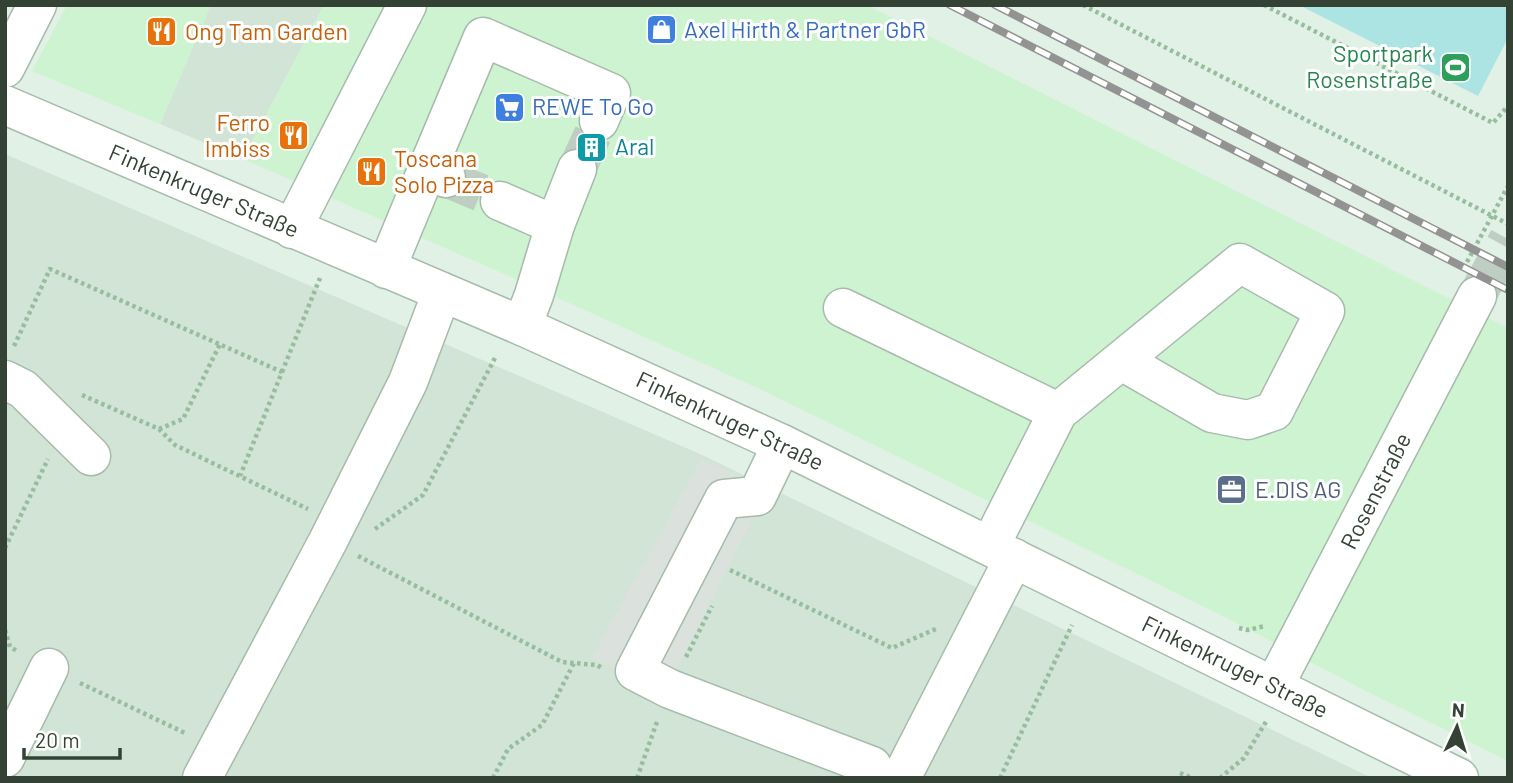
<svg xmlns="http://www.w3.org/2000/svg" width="1513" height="783" font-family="Barlow,sans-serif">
	<rect width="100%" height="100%" fill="#e2f1e6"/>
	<!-- residential -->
	<g fill="#d1e4d5">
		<path d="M211,5H324L243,159L160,124Z"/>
		<path d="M5,154L700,454L1372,778H5Z"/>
	</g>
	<!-- commercial -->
	<g fill="#cdf3d1">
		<path d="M67,5H211L160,124L32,71Z"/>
		<path d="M324,5H867L1508,328V761L1360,688L1227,618L764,391L536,288L243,159Z"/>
	</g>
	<!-- green -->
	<path fill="#ace4e3" d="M1299,5H1508V38L1478,96Z"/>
	<!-- parking -->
	<path fill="#dbe1dc" d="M701,459L767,490L664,695L592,658Z"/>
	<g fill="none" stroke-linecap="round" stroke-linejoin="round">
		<!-- minor-tunnel -->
		<g stroke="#bfcec3" stroke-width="38" stroke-dasharray="38 19" stroke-linecap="butt">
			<path d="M577,169L599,121"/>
			<path d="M446,178L500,201"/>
			<path d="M1477,296L1508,239"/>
		</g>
		<defs>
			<g id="minor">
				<path d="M5,68L37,5"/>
				<path d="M5,105L522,326L782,444L1459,778"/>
				<path d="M427,170L483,37L611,93L599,121"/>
				<path d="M500,201L555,225L534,295L522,326"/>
				<path d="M555,225L577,169"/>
				<path d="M292,229L407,5"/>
				<path d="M386,269L427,170L446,178"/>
				<path d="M843,308L1058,412"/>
				<path d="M5,380L23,389L91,456"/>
				<path d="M782,444L757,496L724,499L635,671L670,689L872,766"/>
				<path d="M990,546L1058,412L1240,263L1325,311L1274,411L1248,420L1212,413L1122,361"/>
				<path d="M1274,686L1477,296"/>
				<path d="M5,758L49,668"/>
				<path d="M202,778L328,541L408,382L442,292"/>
				<path d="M901,778L1014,558"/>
			</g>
		</defs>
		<!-- minor casing -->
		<use href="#minor" stroke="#a6bbaa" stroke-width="41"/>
		<!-- path -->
		<g stroke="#97bd9e" stroke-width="4.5" stroke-dasharray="3.5 3.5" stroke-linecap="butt">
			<path d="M1083,5L1508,224"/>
			<path d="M1264,5L1493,123L1508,106"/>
			<path d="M1467,262L1508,186"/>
			<path d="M14,346L50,269L282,372L240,476"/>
			<path d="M282,372L320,278"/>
			<path d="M82,395L159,429L175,445L308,509"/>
			<path d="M159,429L183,419L220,344"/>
			<path d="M375,529L423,495L496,356"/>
			<path d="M5,548L48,459"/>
			<path d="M358,556L562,662L597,665L602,668"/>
			<path d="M730,570L892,648L938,628"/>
			<path d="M1239,628L1248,630L1265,626"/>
			<path d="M5,630L10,647L19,652"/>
			<path d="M686,657L712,606"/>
			<path d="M80,683L185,733"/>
			<path d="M1180,773L1192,778"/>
			<path d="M493,778L508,749L542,725L574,663"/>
			<path d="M637,778L658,719"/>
			<path d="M1000,778L1072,625"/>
			<path d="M1220,778L1244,758L1267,720"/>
		</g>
		<!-- minor -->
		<use href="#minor" stroke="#fff" stroke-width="38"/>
		<defs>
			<g id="rail">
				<path d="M950,5L1508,290"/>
				<path d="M995,5L1508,267"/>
			</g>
		</defs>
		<!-- rail casing -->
		<use href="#rail" stroke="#939393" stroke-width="8"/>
		<!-- rail -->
		<use href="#rail" stroke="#fff" stroke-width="5" stroke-dasharray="16" stroke-linecap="butt"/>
	</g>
	<!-- icons -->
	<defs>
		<symbol id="shop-square" viewBox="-11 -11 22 22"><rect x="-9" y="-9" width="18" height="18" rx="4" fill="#3f7fe0" stroke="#fff"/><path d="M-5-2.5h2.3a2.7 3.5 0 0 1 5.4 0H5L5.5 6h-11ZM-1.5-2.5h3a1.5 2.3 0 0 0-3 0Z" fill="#fff"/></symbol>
		<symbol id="restaurant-square" viewBox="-11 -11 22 22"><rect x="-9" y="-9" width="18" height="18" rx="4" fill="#e8710a" stroke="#fff"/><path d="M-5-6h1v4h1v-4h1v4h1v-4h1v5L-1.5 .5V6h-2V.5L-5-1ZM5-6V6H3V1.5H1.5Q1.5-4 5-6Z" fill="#fff"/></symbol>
		<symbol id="stadium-square" viewBox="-11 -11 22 22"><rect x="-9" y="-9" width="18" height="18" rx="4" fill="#2e9e5b" stroke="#fff"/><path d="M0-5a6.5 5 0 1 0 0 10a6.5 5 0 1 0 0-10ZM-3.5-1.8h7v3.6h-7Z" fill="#fff"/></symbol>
		<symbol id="supermarket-square" viewBox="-11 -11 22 22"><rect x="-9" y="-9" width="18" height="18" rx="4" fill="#3f7fe0" stroke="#fff"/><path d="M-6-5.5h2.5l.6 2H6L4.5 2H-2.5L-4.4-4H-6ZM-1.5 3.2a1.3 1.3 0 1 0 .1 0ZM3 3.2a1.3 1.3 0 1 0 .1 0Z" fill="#fff"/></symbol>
		<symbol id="building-square" viewBox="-11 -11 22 22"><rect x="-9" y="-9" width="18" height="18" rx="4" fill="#0f9aa8" stroke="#fff"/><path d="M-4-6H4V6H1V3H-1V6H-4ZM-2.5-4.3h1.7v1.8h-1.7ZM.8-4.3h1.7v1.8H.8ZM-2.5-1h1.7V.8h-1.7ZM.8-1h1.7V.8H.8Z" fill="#fff"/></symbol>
		<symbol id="office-square" viewBox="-11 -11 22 22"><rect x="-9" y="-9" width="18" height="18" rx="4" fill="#5c6f8a" stroke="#fff"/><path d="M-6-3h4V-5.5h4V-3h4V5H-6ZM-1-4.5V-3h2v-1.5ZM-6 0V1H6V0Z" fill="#fff"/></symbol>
	</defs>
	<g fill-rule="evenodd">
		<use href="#shop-square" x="644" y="12" width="35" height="35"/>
		<use href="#restaurant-square" x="144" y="14" width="35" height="35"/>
		<use href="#stadium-square" x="1438" y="50" width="35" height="35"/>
		<use href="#supermarket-square" x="492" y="90" width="35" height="35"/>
		<use href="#restaurant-square" x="276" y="118" width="35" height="35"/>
		<use href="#building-square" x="574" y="130" width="35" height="35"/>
		<use href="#restaurant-square" x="354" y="154" width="35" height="35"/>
		<use href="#office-square" x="1214" y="472" width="35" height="35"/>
	</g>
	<g text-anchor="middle" stroke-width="6" stroke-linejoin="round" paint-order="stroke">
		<!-- shop labels -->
		<g font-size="23" fill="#366cbe" stroke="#fff" text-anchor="start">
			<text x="684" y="38">Axel Hirth &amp; Partner GbR</text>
			<text x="532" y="115">REWE To Go</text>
		</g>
		<!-- food labels -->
		<g font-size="23" fill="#c56008" stroke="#fff" text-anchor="start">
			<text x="185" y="40">Ong Tam Garden</text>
			<text x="270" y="131" text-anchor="end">Ferro<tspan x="270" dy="26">Imbiss</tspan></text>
			<text x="394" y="167">Toscana<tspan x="394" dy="26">Solo Pizza</tspan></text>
		</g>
		<!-- leisure labels -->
		<g font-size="23" fill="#27864d" stroke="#fff" text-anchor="end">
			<text x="1433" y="62">Sportpark<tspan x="1433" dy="26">Rosenstraße</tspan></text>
		</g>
		<!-- culture labels -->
		<g font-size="23" fill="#0d838f" stroke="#fff" text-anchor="start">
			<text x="615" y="155">Aral</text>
		</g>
		<!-- street labels -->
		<g font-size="23" fill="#334235" stroke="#fff">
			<text transform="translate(204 191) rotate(23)" y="8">Finkenkruger Straße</text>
			<text transform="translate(730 421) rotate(25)" y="8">Finkenkruger Straße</text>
			<text transform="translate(1376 491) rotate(-63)" y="8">Rosenstraße</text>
			<text transform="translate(1235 667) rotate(26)" y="8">Finkenkruger Straße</text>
		</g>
		<!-- service labels -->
		<g font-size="23" fill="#4e5e75" stroke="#fff" text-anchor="start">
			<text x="1255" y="498">E.DIS AG</text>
		</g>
	</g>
	<!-- border -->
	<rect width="1513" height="783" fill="none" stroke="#334235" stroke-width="14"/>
	<!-- north arrow -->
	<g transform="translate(1457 727) rotate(4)" stroke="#ffffff" stroke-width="5" paint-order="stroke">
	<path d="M0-5L12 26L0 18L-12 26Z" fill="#334235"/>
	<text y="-10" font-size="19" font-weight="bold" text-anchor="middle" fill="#334235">N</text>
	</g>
	<!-- scale -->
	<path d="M24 748v10h96v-10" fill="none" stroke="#334235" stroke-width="3.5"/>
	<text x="35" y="748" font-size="21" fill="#334235" stroke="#ffffff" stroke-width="5" paint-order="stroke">20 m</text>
</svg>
